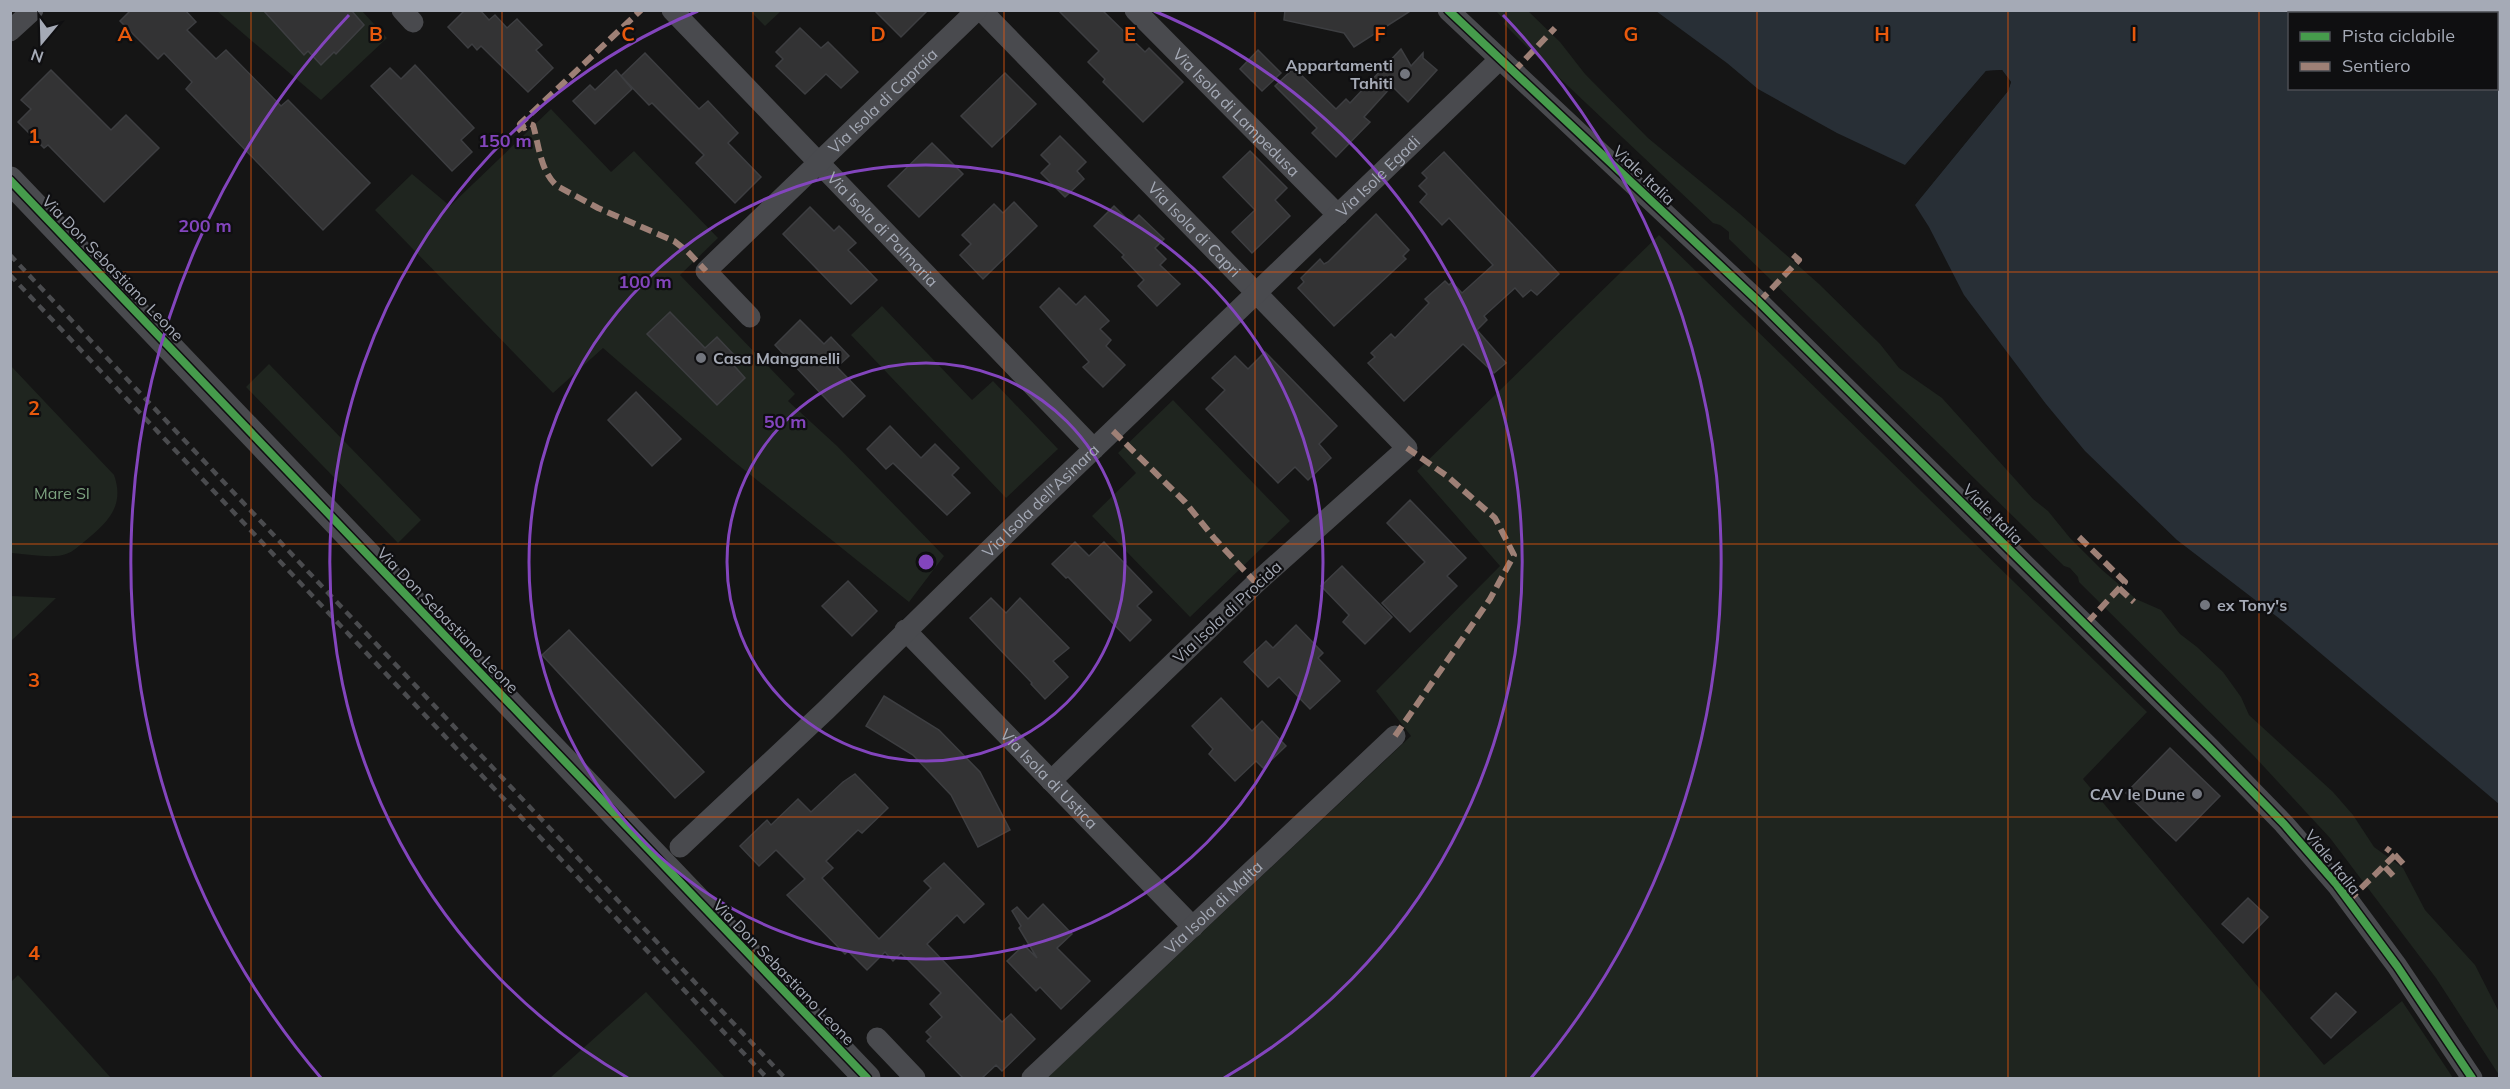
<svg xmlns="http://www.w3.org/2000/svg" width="2510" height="1089" font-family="Mulish,sans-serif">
	<rect width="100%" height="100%" fill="#151515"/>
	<!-- green -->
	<g fill="#1f251f">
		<path d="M217,11H362L387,38L321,100Z"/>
		<path d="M750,11H781L765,26Z"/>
		<path d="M1490,11H1528L1560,42L1585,74L1648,138L1740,214L1819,284L1880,344L1899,368L1942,398L2033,499L2048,511L2070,538L2101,569L2136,599L2161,610L2180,634L2197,647L2223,672L2241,697L2249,715L2333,792L2353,815L2374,847L2403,868L2425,910L2475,965L2499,1012V1075L2436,978L2330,838L2254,756L2079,582L2078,577L2070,568L2064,566L1729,239V232L1720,225L1713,223L1532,52L1504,24L1505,21L1497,12Z"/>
		<path d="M551,109L611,172L634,151L718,238L680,275L795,394L788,401L837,446L944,556L909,602L732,460L603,348L553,393L375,210L412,174L450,206Z"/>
		<path d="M1659,235L2147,712L2083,779L2324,1065L2402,1001L2453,1078H1047L1411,736L1376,691L1500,566L1417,471Z"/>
		<path d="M882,306L972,400L993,381L1058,449L1006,498L851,335Z"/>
		<path d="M269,364L421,520L398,543L246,387Z"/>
		<path d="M10,365L114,475C125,506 108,522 85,541C80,545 73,552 66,554C54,559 25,554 11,553Z"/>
		<path d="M1173,400L1290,521L1190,617L1092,516L1136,473L1118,453Z"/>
		<path d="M11,596L56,598L11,641Z"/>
		<path d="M18,975L111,1078H11V982Z"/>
		<path d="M646,992L725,1078H550Z"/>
	</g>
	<!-- water -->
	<path fill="#282f36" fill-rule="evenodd" d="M1656,11H2499V804L2280,619L2177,540L2085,451L2046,404L1964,295L1929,227L1915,205L2008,91L2011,82L2002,70L1986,71L1905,165L1837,133L1758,89L1727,63ZM2290,14H2496V88H2290Z"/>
	<!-- pier -->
	<path fill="#151515" d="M2002,70L2011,82L2008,91L1912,208V204L2006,89L2008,82L2006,78L2001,73H1988L1907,167L1903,168L1986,71Z"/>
	<!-- building -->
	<g fill="#333334" stroke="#3d3e41" stroke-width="1.5">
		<path d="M131,10H185L196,22L187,30L216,59L226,50L281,106L288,100L370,183L323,230L186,89L192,82L164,53L158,59L120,21Z"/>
		<path d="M263,10H351L364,25L336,54L334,52L321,65L308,51L304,55Z"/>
		<path d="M465,10H480L489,20L495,15L507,28L517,19L542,45L536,50L553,68L528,92L481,46L477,50L472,44L468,48L448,27Z"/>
		<path d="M874,10H928L901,37Z"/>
		<path d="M1058,10H1102L1145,52L1149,48L1183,82L1143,122L1103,82L1105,79L1088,62L1099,51Z"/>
		<path d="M1285,10H1412L1354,47L1344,33L1284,20Z"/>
		<path d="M800,28L821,48L828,42L858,72L841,88L826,74L805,94L776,66L783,59L776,52Z"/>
		<path d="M1401,49L1411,66L1423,53V58L1437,70L1408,102L1392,86L1364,117L1370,122L1336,157L1312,133L1317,128L1275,86L1294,68L1336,109L1346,99L1350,103Z"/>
		<path d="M1258,50L1281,73L1262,91L1240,69Z"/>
		<path d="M645,53L699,109L708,101L738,133L728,143L761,177L735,203L696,163L704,155L652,103L649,105L621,76Z"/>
		<path d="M415,65L474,128L461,140L472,152L452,171L371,86L390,68L401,79Z"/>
		<path d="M51,70L111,130L126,115L159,148L104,202L48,145L44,148L18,122L31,109L21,100Z"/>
		<path d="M616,70L632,89L595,124L573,101L590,85L595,90Z"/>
		<path d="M1005,73L1036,104L992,147L961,116Z"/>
		<path d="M1060,136L1086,162L1077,171L1084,179L1065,197L1041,173L1050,164L1041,155Z"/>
		<path d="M932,143L963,174L919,217L888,186Z"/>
		<path d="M1250,151L1287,188L1275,200L1290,216L1252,253L1232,232L1255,210L1223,177Z"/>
		<path d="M1444,152L1559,274L1537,295L1531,290L1523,297L1515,288L1484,316L1487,320L1477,330L1506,363L1494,373L1463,344L1404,401L1368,363L1375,357L1371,353L1391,334L1395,338L1429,303L1425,299L1445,281L1449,285L1452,282L1462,293L1493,265L1449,218L1442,225L1420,202L1427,194L1419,186L1427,178L1422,173Z"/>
		<path d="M1014,202L1037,226L983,279L960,255L971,244L962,235L994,204L1003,213Z"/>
		<path d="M1114,206L1131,223L1139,215L1164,239L1155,248L1166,259L1160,265L1180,284L1157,306L1138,286L1144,280L1122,257L1124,255L1094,226Z"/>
		<path d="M810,207L834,231L839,226L856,243L848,250L877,280L851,304L783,234Z"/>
		<path d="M1376,214L1409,250L1403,256L1406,259L1334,326L1298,288L1304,282L1301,278L1320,259L1324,264L1328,262Z"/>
		<path d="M1059,288L1076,305L1085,296L1109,321L1100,329L1111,340L1106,346L1125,365L1103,387L1083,367L1089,362L1040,307Z"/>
		<path d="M670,312L705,348L717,337L734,355L729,360L745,378L717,405L647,334Z"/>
		<path d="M800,320L824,344L831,337L849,356L837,367L865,396L843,417L775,345Z"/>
		<path d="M1265,352L1337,426L1319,444L1331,458L1308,480L1295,467L1278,483L1206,409L1225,390L1212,378L1235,356L1248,369Z"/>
		<path d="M636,392L681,439L652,466L608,420Z"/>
		<path d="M890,426L921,458L935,444L959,468L952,475L970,493L947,515L893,463L886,469L867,449Z"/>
		<path d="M1410,500L1466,558L1447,576L1457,586L1410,632L1382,603L1425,562L1387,523Z"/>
		<path d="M1075,542L1089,556L1104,542L1152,592L1137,606L1151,620L1130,641L1068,577L1066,578L1052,564Z"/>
		<path d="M1342,566L1392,617L1365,644L1343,622L1349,615L1321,586Z"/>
		<path d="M848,581L877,611L852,636L822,606Z"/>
		<path d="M991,598L1006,613L1020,598L1069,648L1053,661L1068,677L1045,699L1031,684L1032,683L970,618Z"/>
		<path d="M1296,625L1323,653L1318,658L1340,681L1310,709L1279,677L1268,687L1244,662L1266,641L1273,648Z"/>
		<path d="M569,630L704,772L675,798L542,655Z"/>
		<path d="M884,696L939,730L980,772L1010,830L978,847L951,795L913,755L866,726Z"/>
		<path d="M1221,698L1252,731L1262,721L1286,746L1263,768L1256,761L1235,781L1209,754L1213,749L1192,726Z"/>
		<path d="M2170,748L2220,796L2176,841L2126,793Z"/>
		<path d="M855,774L888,808L862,833L858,830L826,861L833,868L822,878L879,939L931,888L924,881L944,863L984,904L964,923L957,915L927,944L1002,1022L1011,1014L1035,1039L1002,1071L996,1065L982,1078H963L927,1041L931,1037L926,1032L942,1017L930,1004L941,993L901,953L893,961L885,952L867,970L848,951L845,954L787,895L805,879L776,850L759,866L740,846L767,820L771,825L798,799L811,812L843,782Z"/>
		<path d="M2248,898L2268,917L2243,943L2222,924Z"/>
		<path d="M1043,904L1072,934L1057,948L1090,981L1061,1009L1040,987L1036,991L1007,961L1024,945L1037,958L1019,928L1021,926L1012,911L1017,907L1028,919Z"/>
		<path d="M2336,993L2356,1012L2331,1038L2311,1018Z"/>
	</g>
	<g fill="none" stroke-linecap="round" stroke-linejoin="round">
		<!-- minor -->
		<g stroke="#494a4e" stroke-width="21">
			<path d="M402,10L413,22"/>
			<path id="s1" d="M672,10L1094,449"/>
			<path id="s2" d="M981,10L1407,448L1256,583L1051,781"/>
			<path id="s3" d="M1135,10L1338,215"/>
			<path d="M1448,10L1759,302L2209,747L2284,824L2337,885L2397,966L2472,1078"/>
			<path d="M10,31L33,10"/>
			<path id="s4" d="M750,317L706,271L977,10"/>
			<path id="s5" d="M905,630L1193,927"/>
			<path id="s6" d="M680,847L826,710L1027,513L1500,59"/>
			<path d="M877,1038L915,1078"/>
			<path id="s7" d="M1032,1078L1395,736"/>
		</g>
		<!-- tertiary -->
		<path stroke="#494a4e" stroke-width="27" d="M10,180L867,1078"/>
		<!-- rail -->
		<g stroke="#4a4b4e" stroke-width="4.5" stroke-dasharray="8 6" stroke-linecap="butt">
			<path d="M10,255L785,1078"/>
			<path d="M10,275L767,1078"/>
		</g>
		<!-- quiet -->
		<g stroke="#9e8076" stroke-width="6" stroke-dasharray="12 6" stroke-linecap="butt">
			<path d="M1513,72L1555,28"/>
			<path d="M522,126L520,124L641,10"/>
			<path d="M517,131L523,126L524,128L530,124L533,125C539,145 540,171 557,186L598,208L674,241L687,251L706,271"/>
			<path d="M1759,302L1799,260L1790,252"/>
			<path d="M1113,431L1185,502L1214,538L1256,583"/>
			<path d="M2079,537L2125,582L2086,624"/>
			<path d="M2119,588L2134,602"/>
			<path d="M1395,736L1490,599L1514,555L1495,518L1447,476L1407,448"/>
			<path d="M2395,855L2406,867"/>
			<path d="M2385,867L2396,879"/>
			<path d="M2348,901L2395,855L2386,848"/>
		</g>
		<defs>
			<g id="cycleway">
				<path d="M1448,10L1759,302L2209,747L2284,824L2337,885L2397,966L2472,1078"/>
				<path d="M10,180L867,1078"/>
			</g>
		</defs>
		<!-- cycleway casing -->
		<use href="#cycleway" stroke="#0f0f11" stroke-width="11"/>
		<!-- cycleway -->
		<use href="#cycleway" stroke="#469c4c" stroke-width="8"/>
	</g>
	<!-- grid -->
	<path fill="none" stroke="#e8590c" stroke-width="1.5" stroke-opacity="0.55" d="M251,10V1078M502,10V1078M753,10V1078M1004,10V1078M1255,10V1078M1506,10V1078M1757,10V1078M2008,10V1078M2259,10V1078M10,272H2500M10,544H2500M10,817H2500"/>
	<!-- distance rings -->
	<g fill="none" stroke="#8345bd" stroke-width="3">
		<circle cx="926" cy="562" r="199"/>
		<circle cx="926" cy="562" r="397"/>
		<path d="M628 1078A596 596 0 0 1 698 11M1154 11A596 596 0 0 1 1224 1078"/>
		<path d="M321 1078A795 795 0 0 1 349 15M1503 15A795 795 0 0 1 1531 1078"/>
	</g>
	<!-- markers -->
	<g fill="#73767e" stroke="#0f0f11" stroke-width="2">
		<circle cx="1405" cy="74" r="6"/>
		<circle cx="701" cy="358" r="6"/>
		<circle cx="2205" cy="605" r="6"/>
		<circle cx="2197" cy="794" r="6"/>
	</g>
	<g text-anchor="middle" stroke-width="4.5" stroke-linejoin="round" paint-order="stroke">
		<!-- poi labels -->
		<g font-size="16" font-weight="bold" fill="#a5aab6" stroke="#0f0f11" text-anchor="end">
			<text x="1393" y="71">Appartamenti<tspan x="1393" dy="18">Tahiti</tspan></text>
			<text x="713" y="364" text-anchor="start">Casa Manganelli</text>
			<text x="2217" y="611" text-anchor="start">ex Tony's</text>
			<text x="2185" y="800">CAV le Dune</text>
		</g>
		<!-- street labels -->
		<g font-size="16" fill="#a5aab6" stroke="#0f0f11">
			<text dy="6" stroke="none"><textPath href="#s4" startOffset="309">Via Isola di Capraia</textPath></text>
			<text dy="6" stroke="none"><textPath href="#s3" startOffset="144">Via Isola di Lampedusa</textPath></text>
			<text transform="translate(1644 175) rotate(43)" y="6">Viale Italia</text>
			<text dy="6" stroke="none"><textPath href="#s6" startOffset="968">Via Isole Egadi</textPath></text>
			<text dy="6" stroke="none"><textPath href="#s1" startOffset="304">Via Isola di Palmaria</textPath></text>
			<text dy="6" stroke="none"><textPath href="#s2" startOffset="306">Via Isola di Capri</textPath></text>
			<text transform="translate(113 268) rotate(46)" y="6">Via Don Sebastiano Leone</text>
			<text dy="6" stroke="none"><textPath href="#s6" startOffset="500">Via Isola dell'Asinara</textPath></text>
			<text transform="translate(1993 514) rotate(45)" y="6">Viale Italia</text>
			<text transform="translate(1227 612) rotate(-43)" y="6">Via Isola di Procida</text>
			<text transform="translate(448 620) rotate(46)" y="6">Via Don Sebastiano Leone</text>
			<text dy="6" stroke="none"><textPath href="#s5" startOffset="207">Via Isola di Ustica</textPath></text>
			<text transform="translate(2333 862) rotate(51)" y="6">Viale Italia</text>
			<text dy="6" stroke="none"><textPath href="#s7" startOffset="249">Via Isola di Malta</textPath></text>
			<text transform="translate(784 972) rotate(46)" y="6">Via Don Sebastiano Leone</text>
		</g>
		<!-- park labels -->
		<g font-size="16" fill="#7ca27f" stroke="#0f0f11">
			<text x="62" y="499">Mare SI</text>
		</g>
	</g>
	<g font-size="20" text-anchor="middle" font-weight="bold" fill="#e8590c" stroke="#0f0f11" stroke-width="4.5" stroke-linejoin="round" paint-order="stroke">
		<text x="125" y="41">A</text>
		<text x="376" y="41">B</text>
		<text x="628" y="41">C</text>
		<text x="878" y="41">D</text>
		<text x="1130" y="41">E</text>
		<text x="1380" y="41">F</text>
		<text x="1631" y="41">G</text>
		<text x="1882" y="41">H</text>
		<text x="2134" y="41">I</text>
		<text x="34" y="143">1</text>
		<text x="34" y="415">2</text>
		<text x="34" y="687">3</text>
		<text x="34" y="960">4</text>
	</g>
	<circle cx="926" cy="562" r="9" fill="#8345bd" stroke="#0f0f11" stroke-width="3"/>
	<g font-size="18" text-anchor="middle" font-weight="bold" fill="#8345bd" stroke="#0f0f11" stroke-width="4.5" stroke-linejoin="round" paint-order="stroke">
		<text x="505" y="147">150 m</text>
		<text x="205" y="232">200 m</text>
		<text x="645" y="288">100 m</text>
		<text x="785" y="428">50 m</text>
	</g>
	<!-- border -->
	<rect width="2510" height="1089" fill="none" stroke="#a5aab6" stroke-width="24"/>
	<!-- legend -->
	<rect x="2288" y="12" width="210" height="78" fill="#0f0f11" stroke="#4b4d53" stroke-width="1.5"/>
	<rect x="2300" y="32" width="30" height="9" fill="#469c4c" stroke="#4b4d53" stroke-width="1.5"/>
	<text x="2342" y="42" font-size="18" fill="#a5aab6">Pista ciclabile</text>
	<rect x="2300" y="62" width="30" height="9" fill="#9e8076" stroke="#4b4d53" stroke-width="1.5"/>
	<text x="2342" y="72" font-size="18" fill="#a5aab6">Sentiero</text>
	<!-- north arrow -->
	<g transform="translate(42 42) rotate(199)" stroke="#0f0f11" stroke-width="4.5" paint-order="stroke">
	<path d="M0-4.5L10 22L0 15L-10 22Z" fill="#a5aab6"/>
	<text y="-9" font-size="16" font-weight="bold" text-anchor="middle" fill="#a5aab6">N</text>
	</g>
</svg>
